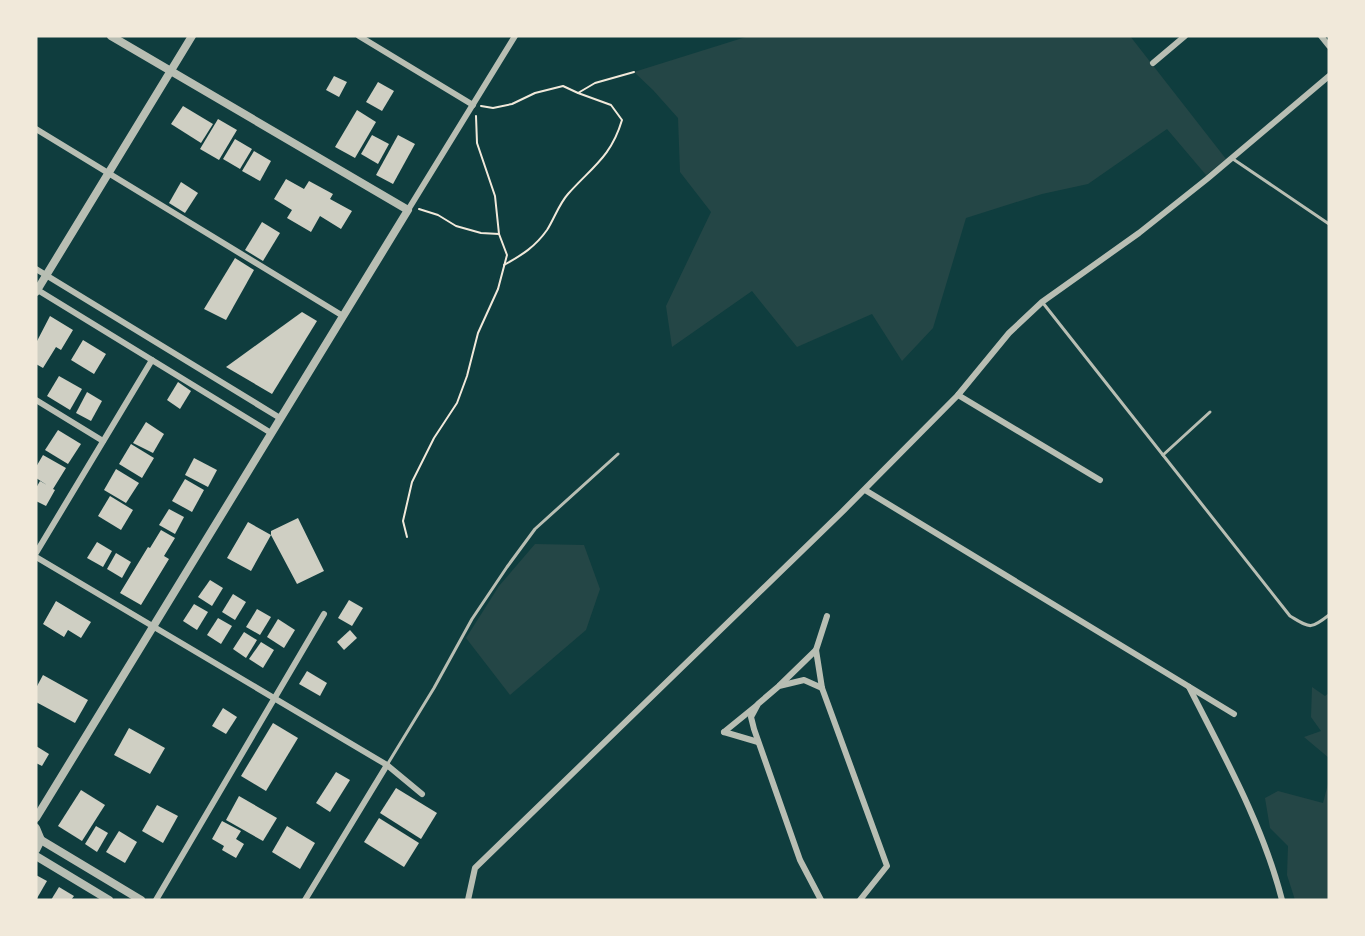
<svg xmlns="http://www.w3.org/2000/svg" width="1365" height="936" font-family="Figtree,sans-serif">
	<rect width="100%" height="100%" fill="#0f3d3e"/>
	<!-- green -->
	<g fill="#244646">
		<path d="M749,36H1130L1226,159L1206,175L1167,129L1088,184L1042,194L966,218L933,328L902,361L872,314L797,347L752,291L672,347L666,306L711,212L680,172L678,118L653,90L634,72Z"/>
		<path d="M535,544L584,545L600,589L586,630L510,695L466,638L499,586Z"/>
		<path d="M1312,687L1325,696L1329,693V758L1304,737L1321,731L1311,717Z"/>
		<path d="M1329,780V900H1295L1287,875L1288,846L1270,828L1265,798L1278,791L1323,803Z"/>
	</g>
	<!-- building -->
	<g fill="#cfcfc3">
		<path d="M334,76L347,82L339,97L326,90Z"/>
		<path d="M378,82L394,91L382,111L366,102Z"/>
		<path d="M183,106L213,124L201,143L171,124Z"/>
		<path d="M357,110L376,122L355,158L335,147Z"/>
		<path d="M218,119L237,130L219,160L200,149Z"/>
		<path d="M372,135L389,144L378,164L361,154Z"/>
		<path d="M398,135L415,144L393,184L376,175Z"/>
		<path d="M235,139L252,149L240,169L223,159Z"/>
		<path d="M254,151L271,161L260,181L242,171Z"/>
		<path d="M286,179L304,189L309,181L333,194L330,199L352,211L341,229L320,216L311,232L287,218L292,210L274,199Z"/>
		<path d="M181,182L198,193L185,213L169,203Z"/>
		<path d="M262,222L280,233L263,261L245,250Z"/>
		<path d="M235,258L254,270L226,320L204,309Z"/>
		<path d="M302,312L317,321L272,394L226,367Z"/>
		<path d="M50,316L73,330L61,350L56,347L43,368L36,364V343Z"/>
		<path d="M83,340L106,354L94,374L71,360Z"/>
		<path d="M59,376L82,389L70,410L47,396Z"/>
		<path d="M178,382L191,391L180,409L167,400Z"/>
		<path d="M87,392L102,401L91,421L76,413Z"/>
		<path d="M146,422L164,434L153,453L133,443Z"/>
		<path d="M58,430L81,444L68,464L45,450Z"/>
		<path d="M131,444L154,458L142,478L119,464Z"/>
		<path d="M43,455L66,468L53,489L55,490L46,506L36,501V488L40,481L47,485L36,478V467Z"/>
		<path d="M194,458L217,470L208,487L185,475Z"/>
		<path d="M116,469L139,483L126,503L104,490Z"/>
		<path d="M185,479L204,490L192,512L172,501Z"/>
		<path d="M110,496L133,510L121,530L98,516Z"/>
		<path d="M169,509L184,517L175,534L159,525Z"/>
		<path d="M298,518L324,571L297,584L271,535L251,571L227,558L248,522L271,535V531Z"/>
		<path d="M161,530L175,538L164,556L169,559L141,605L120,593L148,547L150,548Z"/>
		<path d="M97,542L112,551L103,567L87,558Z"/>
		<path d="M116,553L131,562L122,578L107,569Z"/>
		<path d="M210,580L223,588L212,606L198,597Z"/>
		<path d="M233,594L246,602L235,620L222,612Z"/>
		<path d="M349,600L363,608L352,626L338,618Z"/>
		<path d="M56,601L91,622L81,638L68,630L64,637L43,624Z"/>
		<path d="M194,604L208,612L197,630L183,621Z"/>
		<path d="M257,609L271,617L260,635L246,627Z"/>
		<path d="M218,618L232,626L221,644L207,635Z"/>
		<path d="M278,619L295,630L284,648L267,637Z"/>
		<path d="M350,630L357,638L344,650L337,642Z"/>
		<path d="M244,632L257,640L246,658L233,649Z"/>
		<path d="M261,642L274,650L263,668L249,659Z"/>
		<path d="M307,671L327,683L320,696L299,684Z"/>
		<path d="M43,675L88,700L75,723L36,702V688Z"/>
		<path d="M223,708L237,717L226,734L212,726Z"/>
		<path d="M273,723L298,738L266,791L241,776Z"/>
		<path d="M129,728L165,748L150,774L114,755Z"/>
		<path d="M36,746L49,754L42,766L36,763Z"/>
		<path d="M336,772L350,780L330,812L316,803Z"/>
		<path d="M396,788L437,813L421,839L380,813Z"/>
		<path d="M81,790L105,805L82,841L58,826Z"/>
		<path d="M239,796L277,818L263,841L226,820Z"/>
		<path d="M157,805L178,816L163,843L142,831Z"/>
		<path d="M379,818L419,843L404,867L364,842Z"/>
		<path d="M222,821L241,831L236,839L244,844L236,858L222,850L224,846L212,839Z"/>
		<path d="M96,826L108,833L97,852L85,844Z"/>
		<path d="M287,826L315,843L300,869L272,852Z"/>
		<path d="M119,831L137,842L125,863L106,852Z"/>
		<path d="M36,875L47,881L36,900Z"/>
		<path d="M59,887L74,896L71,900H51Z"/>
	</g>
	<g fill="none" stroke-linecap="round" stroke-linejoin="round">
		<!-- path -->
		<g stroke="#f1e9da" stroke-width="2">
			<path d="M481,106L493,108L512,104L535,93L563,86L578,93"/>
			<path d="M419,209L438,215L456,226L481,233L499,234L495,196L477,143L476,116"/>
			<path d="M504,265C522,255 535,247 547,230C554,219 559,204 568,194C592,167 611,157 622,120L611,105L578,93L595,83L634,72"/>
			<path d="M407,537L403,521L412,482L434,438L457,403L467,376L478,333L498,289L507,255L499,234"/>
		</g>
		<!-- service -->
		<g stroke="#b8beb3" stroke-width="3">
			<path d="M1233,159L1329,224"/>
			<path d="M1043,303L1290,616C1310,628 1310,630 1329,615"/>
			<path d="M1163,455L1210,412"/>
			<path d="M387,765L434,688L472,619L507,567L535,529L618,454"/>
		</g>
		<!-- minor -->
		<g stroke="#b8beb3" stroke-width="6">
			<path d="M359,36L473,105"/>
			<path d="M1321,36L1329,46"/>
			<path d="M1153,63L1185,36"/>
			<path d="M36,129L343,316"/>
			<path d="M408,210L515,36"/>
			<path d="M36,269L280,418"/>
			<path d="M36,289L271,433"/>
			<path d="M958,395L1100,480"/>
			<path d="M36,400L103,441"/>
			<path d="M865,490L1234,714"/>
			<path d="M36,553L152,360"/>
			<path d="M36,557L387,765L422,794"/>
			<path d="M827,616L816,650L822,688L887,866L860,900"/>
			<path d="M780,685L816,650"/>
			<path d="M1189,687C1224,756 1263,825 1282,900"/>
			<path d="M724,732L756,706"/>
			<path d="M724,732L758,742"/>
			<path d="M156,900L324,614"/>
			<path d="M305,900L387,765"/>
			<path d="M468,900L475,868L844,510L958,395L1009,333L1042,302L1139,233L1207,179L1329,76"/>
			<path d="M821,900L800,860L754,729L751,717L758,704L779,686L804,680L822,688"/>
		</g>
		<!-- tertiary -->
		<g stroke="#b8beb3" stroke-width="8">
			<path d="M36,292L192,36"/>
			<path d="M36,818L408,210L111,36"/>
			<path d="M36,828L41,840L36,850"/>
			<path d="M41,840L141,900"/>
			<path d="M36,856L109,900"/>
		</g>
	</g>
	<!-- border -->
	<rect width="1365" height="936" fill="none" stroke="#f1e9da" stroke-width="75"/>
</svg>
